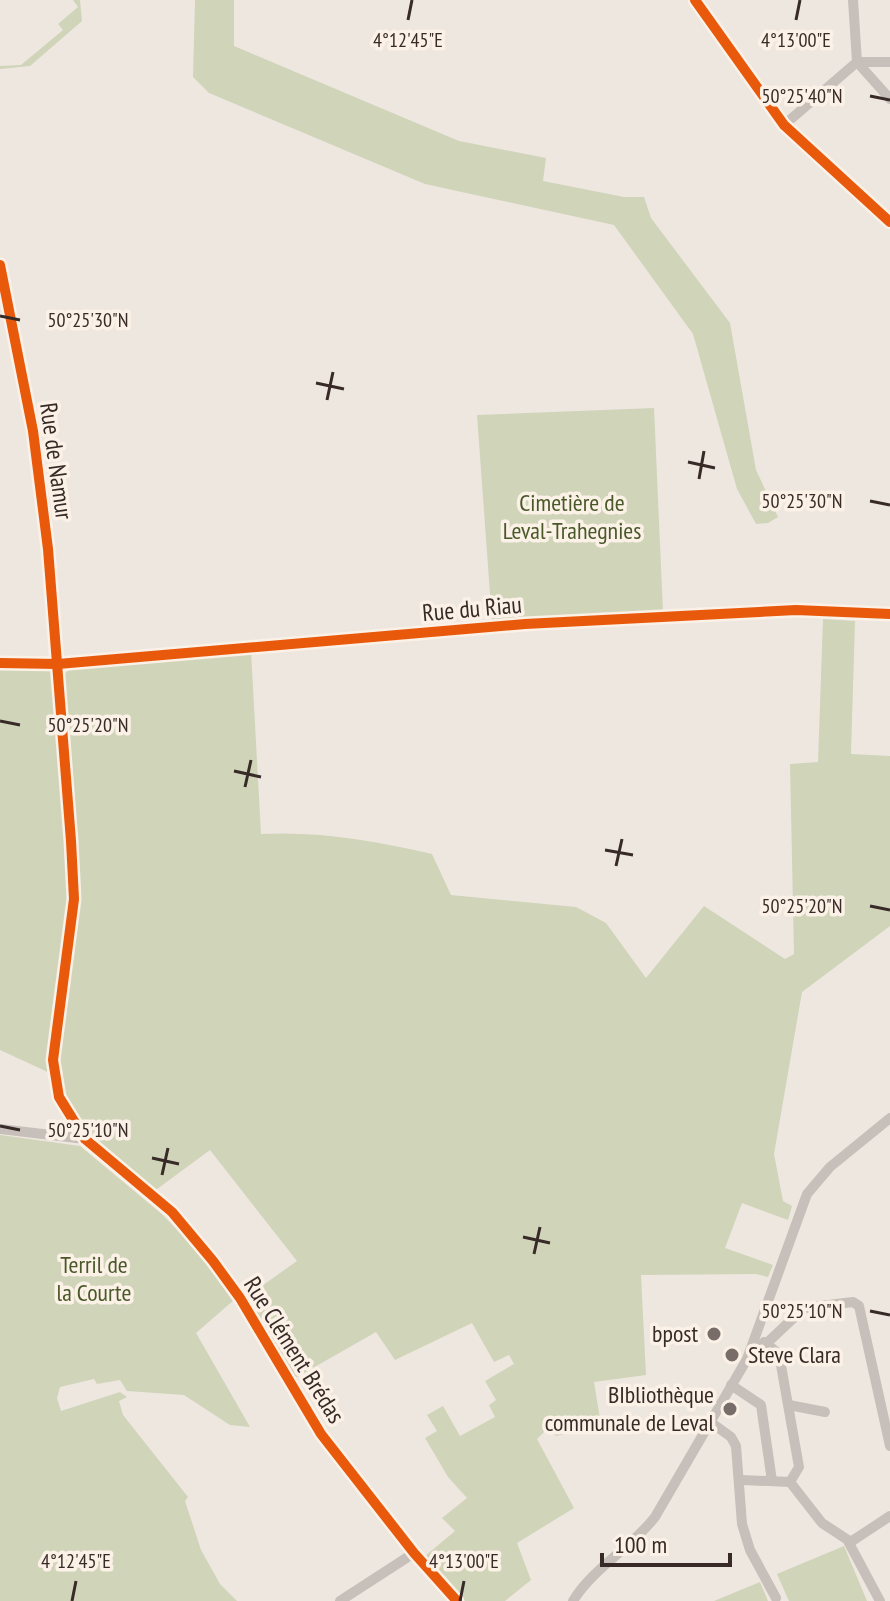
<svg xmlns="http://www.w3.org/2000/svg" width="890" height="1601" font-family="'PT Sans Narrow',sans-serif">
	<rect width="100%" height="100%" fill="#eee7e0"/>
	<!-- green -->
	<g fill="#d0d4b9">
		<path d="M73,0H80L82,21L30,66L0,69V66L21,65L63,30L58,24L78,7Z"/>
		<path d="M195,0H234V46L459,141L546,158L543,181L624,197H644L651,218L730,323L756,470L778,517L768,523L756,524L737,489L693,334L614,225L425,184L209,93L193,77Z"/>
		<path d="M654,408L663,612L492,621L477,415Z"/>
		<path d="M823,619L855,621L851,754L890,756V926L802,992L774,1154L783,1201L792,1206L788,1220L742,1203L725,1248L773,1265L768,1277L756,1274L641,1275L646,1375L594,1382L601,1425L556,1436L549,1427L537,1439L574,1508L517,1543L531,1580L505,1601H464L424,1557L455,1531L442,1518L467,1498L448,1477L425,1438L437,1431L427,1415L443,1406L460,1436L495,1417L489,1405L496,1400L485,1381L514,1364L509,1355L494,1362L472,1323L395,1360L376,1332L297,1377L289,1375L246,1303L249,1295L297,1261L210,1150L153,1192C114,1158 70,1127 56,1074L76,900L62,676L72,667L251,651L261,834C319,831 376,841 432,854L451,895L576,907L606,923L646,978L704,906L785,959L794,954L790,764L818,762Z"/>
		<path d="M0,666L54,671L70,893L50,1073L0,1050Z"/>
		<path d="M0,1135L80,1146L163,1215L215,1270L235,1299L196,1333L250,1427L230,1425L184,1395L127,1391L120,1380L97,1384L94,1379L60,1387L57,1398L61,1411L120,1392L127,1397L119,1401L123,1415L188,1497L185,1501L201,1550L220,1584L237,1601H0Z"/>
		<path d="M844,1546L867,1601H789L777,1574Z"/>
		<path d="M760,1582L768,1601H714Z"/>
	</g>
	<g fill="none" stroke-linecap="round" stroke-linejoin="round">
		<!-- minor -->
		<g stroke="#c7bfb9" stroke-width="10">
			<path d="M695,0L784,125L890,222"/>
			<path d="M890,62H857L890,99"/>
			<path d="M784,125L857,62L853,0"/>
			<path d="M0,265L33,431L48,549L71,841L74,899L53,1060L59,1097L85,1139L172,1212L213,1261L240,1298L321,1434L414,1553L457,1601"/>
			<path d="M0,663L58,664L525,624L796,610L890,614"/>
			<path d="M0,1129L85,1139"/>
			<path d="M764,1342L779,1354L799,1467L790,1482L822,1523L851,1542"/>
			<path d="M753,1347L768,1342L804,1308L853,1302L859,1306L890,1446"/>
			<path d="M731,1385L761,1405L772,1481"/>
			<path d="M789,1405L825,1412"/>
			<path d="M709,1421L731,1437L736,1446L742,1524L750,1550L776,1598"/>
			<path d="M741,1480L790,1482"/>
			<path d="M340,1601L414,1553"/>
			<path d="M573,1601C593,1568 631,1548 655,1517L747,1359L807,1194L830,1167L890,1118"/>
			<path d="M880,1601L849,1543L890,1516"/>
		</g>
		<defs>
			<g id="cycleway">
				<path d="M695,0L784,125L890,222"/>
				<path d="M0,265L33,431L48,549L71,841L74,899L53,1060L59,1097L85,1139L172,1212L213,1261L240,1298L321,1434L414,1553L457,1601"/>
				<path d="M0,663L58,664L525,624L796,610L890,614"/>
			</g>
		</defs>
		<!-- cycleway casing -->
		<use href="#cycleway" stroke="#fbf1e7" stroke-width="15"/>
		<!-- cycleway -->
		<use href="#cycleway" stroke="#e8590c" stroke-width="10"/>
	</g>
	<!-- ticks -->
	<path fill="none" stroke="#382b27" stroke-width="3" d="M408,20L412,0M796,20L800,0M870,96L890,100M0,316L20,320M316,383L344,389M327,400L333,372M688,462L715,468M699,479L704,451M870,501L890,505M0,721L20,725M234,771L261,777M245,787L251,760M605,850L633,855M616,866L622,839M870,906L890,910M0,1126L20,1130M152,1158L179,1164M162,1175L168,1148M523,1237L550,1243M534,1254L540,1227M870,1311L890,1315M72,1601L76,1581M460,1601L464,1581"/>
	<!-- markers -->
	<g fill="#786d68" stroke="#fbf1e7" stroke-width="3">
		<circle cx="714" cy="1334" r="8"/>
		<circle cx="732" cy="1355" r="8"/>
		<circle cx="730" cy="1409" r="8"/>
	</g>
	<g text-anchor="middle" stroke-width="7" stroke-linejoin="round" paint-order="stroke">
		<!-- street labels -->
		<g font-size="24" fill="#382b27" stroke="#fbf1e7">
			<text transform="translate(56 461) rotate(82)" y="8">Rue de Namur</text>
			<text transform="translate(472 609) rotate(-5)" y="8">Rue du Riau</text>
			<text transform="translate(294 1350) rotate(58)" y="8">Rue Clément Brédas</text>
		</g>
		<!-- park labels -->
		<g font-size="24" fill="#495829" stroke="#fbf1e7">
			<text x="572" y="511">Cimetière de<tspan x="572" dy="28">Leval-Trahegnies</tspan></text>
			<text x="94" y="1273">Terril de<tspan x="94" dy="28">la Courte</tspan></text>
		</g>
		<!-- poi labels -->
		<g font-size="24" fill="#382b27" stroke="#fbf1e7" text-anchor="end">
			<text x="698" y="1342">bpost</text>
			<text x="748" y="1363" text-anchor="start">Steve Clara</text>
			<text x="714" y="1403">BIbliothèque<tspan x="714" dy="28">communale de Leval</tspan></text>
		</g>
	</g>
	<g font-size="20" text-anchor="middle" fill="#382b27" stroke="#fbf1e7" stroke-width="7" stroke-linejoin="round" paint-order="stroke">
		<text x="408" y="47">4°12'45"E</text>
		<text x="796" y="47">4°13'00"E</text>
		<text x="802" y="103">50°25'40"N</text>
		<text x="88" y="327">50°25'30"N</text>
		<text x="802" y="508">50°25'30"N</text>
		<text x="88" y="732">50°25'20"N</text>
		<text x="802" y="913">50°25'20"N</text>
		<text x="88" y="1137">50°25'10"N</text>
		<text x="802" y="1318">50°25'10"N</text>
		<text x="76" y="1568">4°12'45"E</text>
		<text x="464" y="1568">4°13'00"E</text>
	</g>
	<!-- scale -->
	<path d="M602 1553v12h128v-12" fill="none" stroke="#382b27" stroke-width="4"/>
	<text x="614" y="1553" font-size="24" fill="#382b27" stroke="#fbf1e7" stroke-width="6" paint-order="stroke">100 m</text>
</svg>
